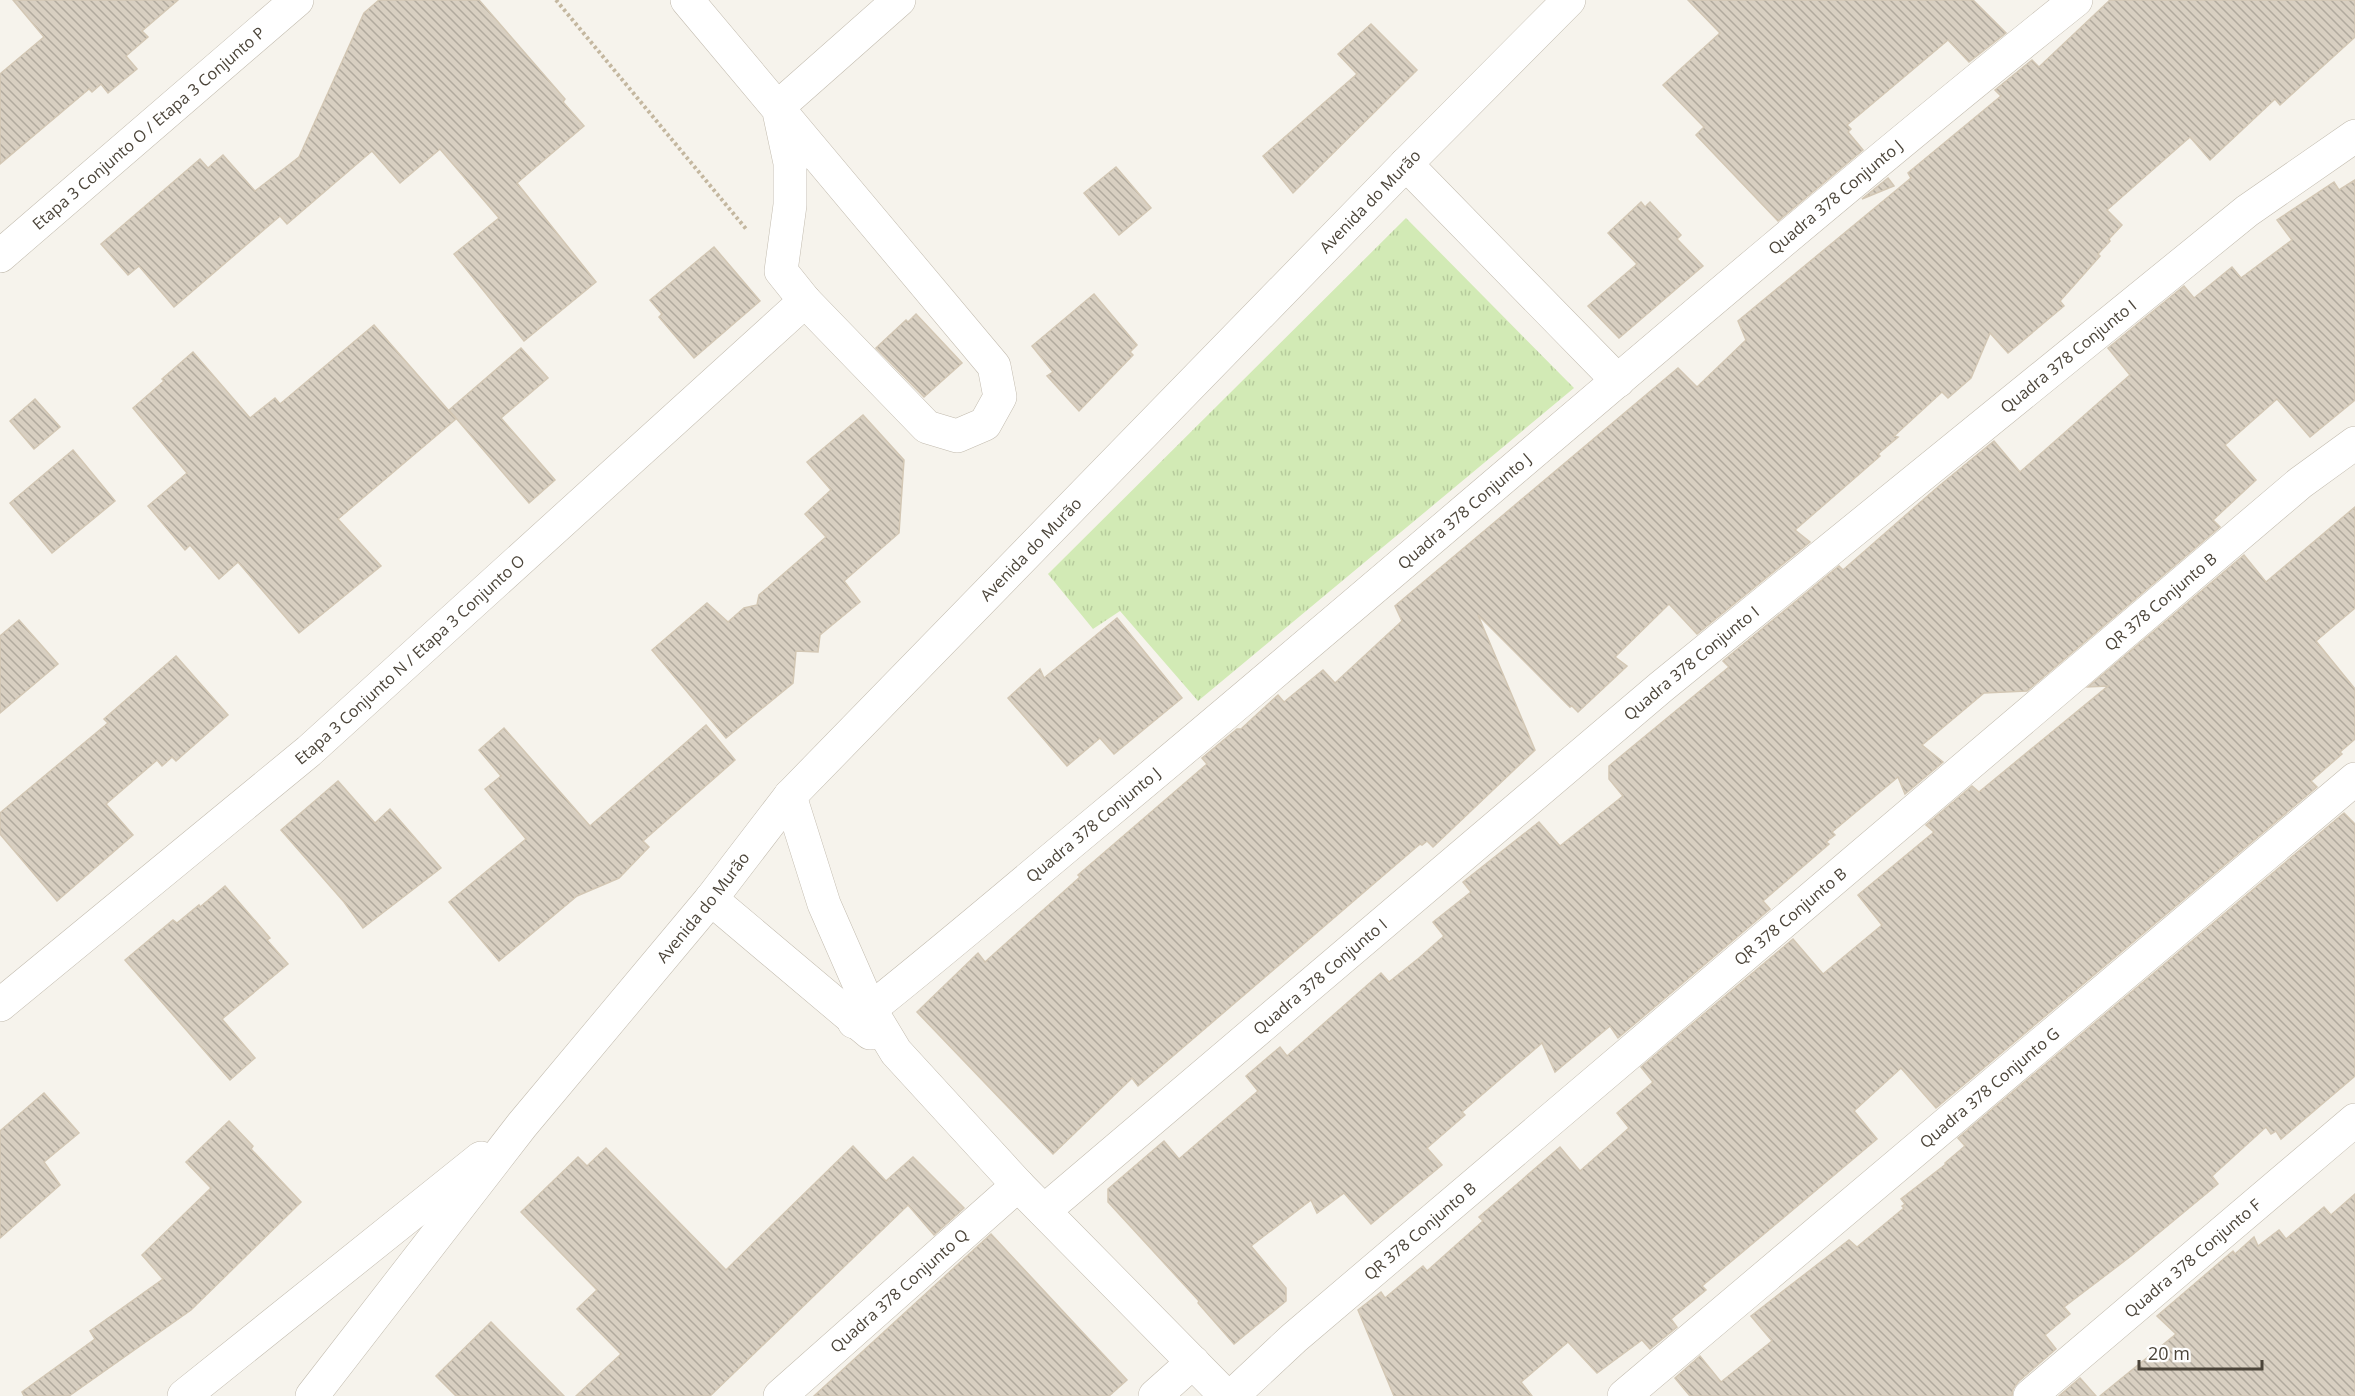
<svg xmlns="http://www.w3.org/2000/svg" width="2355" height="1396" font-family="'Open Sans',sans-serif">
	<defs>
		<pattern id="grass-tufts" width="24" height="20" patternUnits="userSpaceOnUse" patternTransform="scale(1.5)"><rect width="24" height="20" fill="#d2eab5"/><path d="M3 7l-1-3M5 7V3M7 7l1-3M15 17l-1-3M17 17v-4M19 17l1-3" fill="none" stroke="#b6ca9c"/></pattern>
		<pattern id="building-back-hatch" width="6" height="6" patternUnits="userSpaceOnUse" patternTransform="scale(1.5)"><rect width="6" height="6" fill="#d8cfc1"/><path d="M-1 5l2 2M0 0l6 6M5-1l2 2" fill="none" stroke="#b1aa9e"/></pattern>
	</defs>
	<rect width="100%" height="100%" fill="#f6f3ec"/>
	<!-- grass -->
	<path fill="url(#grass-tufts)" d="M1406,218L1574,388L1198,701L1120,611L1093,629L1048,574Z"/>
	<!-- building -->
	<g fill="url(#building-back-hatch)" stroke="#d3c7b4" stroke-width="1.5">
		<path d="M13,0H178L142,31L148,37L126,56L137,69L108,93L101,84L92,92L89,89L0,164V74L44,37Z"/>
		<path d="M379,0H479L565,99L563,102L584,126L517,183L596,282L524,341L454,254L499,218L440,149L400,183L372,151L287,224L280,216L174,307L139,266L128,275L101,244L200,159L208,168L223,155L255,191L299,157L364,13Z"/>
		<path d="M1688,0H1973L2006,33L1969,62L1948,40L1847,125L1851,129L1848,132L1863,150L1778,221L1696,135L1704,127L1663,85L1720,33Z"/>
		<path d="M2110,0H2355V37L2280,105L2275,99L2210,160L2190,137L2107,210L2122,225L2109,239L2110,241L2098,254L2100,256L2060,301L2064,306L2008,353L1990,333L1971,378L1948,398L1942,392L1894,436L1898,437L1878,454L1880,456L1795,530L1810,542L1697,634L1669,604L1615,657L1627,666L1578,712L1572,706L1570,707L1478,615L1535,750L1433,847L1427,841L1422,845L1420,844L1138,1086L1132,1078L1053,1154L917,1012L978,953L985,962L1080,877L1078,875L1207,764L1202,758L1237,729H1241L1278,695L1284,702L1323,670L1335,683L1402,621L1395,606L1678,368L1697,387L1746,340L1738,321L1911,178L1908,173L2001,96L1995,90L2032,60L2039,67Z"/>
		<path d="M1371,24L1417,70L1293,193L1263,156L1357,74L1338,54Z"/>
		<path d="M1116,167L1151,208L1119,235L1084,193Z"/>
		<path d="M1888,178L1894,186L1862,199Z"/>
		<path d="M2355,180V400L2310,437L2277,399L2225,445L2256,480L2213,520L2220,527L2027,691L1984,693L1922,745L1943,762L1905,794L1898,777L1832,832L1835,835L1826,842L1829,844L1763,901L1770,909L1618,1038L1610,1026L1555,1072L1542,1043L1462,1112L1465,1115L1427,1148L1442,1165L1371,1224L1344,1193L1317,1213L1311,1200L1251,1246L1286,1288V1301L1234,1344L1198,1303L1199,1301L1108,1202V1189L1164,1141L1179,1159L1258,1091L1246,1076L1280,1047L1287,1056L1381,973L1389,982L1419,958L1444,936L1433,922L1471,892L1463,882L1539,822L1560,846L1623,796L1609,779V766L1729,667L1723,661L1839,566L1843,570L1939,486L1994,441L2020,472L2130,375L2108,348L2184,286L2194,298L2232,267L2241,278L2292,240L2277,220L2334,182L2339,190Z"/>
		<path d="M1641,202L1645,207L1650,202L1681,235L1677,239L1703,266L1619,338L1588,306L1637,264L1608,233Z"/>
		<path d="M714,247L760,301L694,358L659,317L662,314L650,300Z"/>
		<path d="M1094,294L1137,345L1130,352L1133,355L1079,411L1047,376L1053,372L1032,346Z"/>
		<path d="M916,314L962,363L924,397L876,348L906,320L908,322Z"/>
		<path d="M374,325L456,419L338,519L381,566L299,633L238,562L219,579L190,545L185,550L148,506L187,473L133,408L164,381L162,379L193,352L250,418L275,398L280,404Z"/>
		<path d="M521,348L548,378L501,418L555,480L529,503L449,410Z"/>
		<path d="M35,399L60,427L34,449L10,421Z"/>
		<path d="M863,415L904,460L899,533L844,581L860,602L820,635L818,652L796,651L793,683L726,738L652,650L707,603L728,622L744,608L757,605L759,595L826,537L805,514L831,490L807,462Z"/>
		<path d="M73,450L115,501L52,553L10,503Z"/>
		<path d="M2355,507V608L2316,641L2355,689V739L2340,752L2342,754L2311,781L2317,787L1936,1108L1901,1068L1854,1111L1877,1139L1702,1286L1706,1290L1671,1319L1677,1327L1650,1349L1642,1340L1597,1373L1568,1342L1521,1382L1532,1396H1394L1358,1310L1381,1292L1385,1298L1423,1266L1427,1271L1483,1221L1479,1217L1560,1147L1580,1171L1629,1128L1617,1113L1653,1082L1641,1067L1793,939L1823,974L1882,925L1858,895L1934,832L1926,825L1972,786L1979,792L2108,686L2088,687L2244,555L2266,582Z"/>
		<path d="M1117,618L1182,698L1114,754L1100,738L1067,766L1008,698L1040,669L1044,678Z"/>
		<path d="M19,620L58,664L0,713V636Z"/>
		<path d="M176,656L228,715L176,761L172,757L162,766L157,760L106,804L133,835L57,901L0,834V813L108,723L104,719Z"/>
		<path d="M706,725L735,760L643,841L649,847L619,878L577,896L499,961L449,902L526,839L485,789L501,776L479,750L504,728L590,826Z"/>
		<path d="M338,781L375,823L390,809L441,868L363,928L344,902L281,830Z"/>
		<path d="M2344,813L2355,824V1076L2281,1139L2276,1131L2271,1134L2266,1127L2212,1176L2218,1184L2131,1256L2064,1307L2070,1314L2045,1335L2056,1349L2018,1382L2013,1389L2012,1396H1690L1675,1378L1700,1356L1721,1382L1772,1341L1751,1316L1849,1240L1857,1247L1904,1208L1902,1206L1905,1204L1901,1199L1946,1164L1945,1163L1965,1146L1958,1138Z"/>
		<path d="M225,886L270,938L267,940L288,964L222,1019L255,1058L230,1080L125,960L173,920L177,923L199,905L200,907Z"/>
		<path d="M44,1093L79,1133L44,1162L60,1185L0,1238V1131Z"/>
		<path d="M229,1121L253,1146L251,1149L301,1202L191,1310L69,1396H24L22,1392L95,1339L90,1331L163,1279L142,1255L211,1188L186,1162Z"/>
		<path d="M853,1146L886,1181L913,1157L964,1208L934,1235L908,1205L710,1396H576L621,1354L577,1309L597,1290L521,1212L578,1157L587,1166L606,1148L726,1270Z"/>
		<path d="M2355,1194V1396H2100L2176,1334L2157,1316L2233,1251L2235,1254L2254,1237L2258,1246L2279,1230L2286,1239L2324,1207L2331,1215Z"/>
		<path d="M991,1234L1127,1380L1109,1396H814Z"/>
		<path d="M491,1322L564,1396H456L436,1376Z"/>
		<path d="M2080,1378L2096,1396H2059Z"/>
	</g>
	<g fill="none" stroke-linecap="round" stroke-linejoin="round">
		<defs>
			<g id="minor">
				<path d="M687,0L994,366L1000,397L985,424L957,436L927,427L805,301L781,271L790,205V163L778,107L899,0"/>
				<path d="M1406,164L1618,381"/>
				<path id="s1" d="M0,256L297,0"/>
				<path d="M790,796L824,904L870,1009L896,1052L1018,1185L1226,1396"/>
				<path d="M711,899L870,1033"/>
				<path id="s2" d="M0,1005L309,751L805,301"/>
				<path id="s3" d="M854,1022C938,956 1019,886 1101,818C1427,547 1745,265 2076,0"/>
				<path id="s4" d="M1044,1211L1661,687L2247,211L2355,136"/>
				<path d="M184,1396L481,1158"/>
				<path id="s5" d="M312,1396L522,1125L711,899L790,796L1406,164L1569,0"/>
				<path id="s6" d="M780,1396L1018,1185"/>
				<path d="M1155,1396L1193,1362"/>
				<path id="s7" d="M1232,1396L1294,1338L2300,483L2355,443"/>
				<path id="s8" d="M1624,1396L2355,779"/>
				<path id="s9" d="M2030,1396L2355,1120"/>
			</g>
		</defs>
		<!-- minor casing -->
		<use href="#minor" stroke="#c2bbae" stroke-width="34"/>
		<!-- path -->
		<path stroke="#c4b79f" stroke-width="4" stroke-dasharray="3 3" stroke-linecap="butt" d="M556,0L747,230"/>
		<!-- minor -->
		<use href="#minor" stroke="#fff" stroke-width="33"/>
	</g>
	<g text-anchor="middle" stroke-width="4.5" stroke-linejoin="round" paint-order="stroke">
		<!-- street labels -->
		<g font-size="16" fill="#4b4439" stroke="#fff">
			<text dy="6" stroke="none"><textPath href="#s1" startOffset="196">Etapa 3 Conjunto O / Etapa 3 Conjunto P</textPath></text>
			<text dy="6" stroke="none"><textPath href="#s3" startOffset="1282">Quadra 378 Conjunto J</textPath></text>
			<text dy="6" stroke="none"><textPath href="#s5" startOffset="1598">Avenida do Murão</textPath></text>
			<text dy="6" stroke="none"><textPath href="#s4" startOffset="1334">Quadra 378 Conjunto I</textPath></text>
			<text dy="6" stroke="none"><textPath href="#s3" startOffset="796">Quadra 378 Conjunto J</textPath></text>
			<text dy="6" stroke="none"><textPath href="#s5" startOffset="1112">Avenida do Murão</textPath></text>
			<text dy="6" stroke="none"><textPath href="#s7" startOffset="1222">QR 378 Conjunto B</textPath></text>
			<text dy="6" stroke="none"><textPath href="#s2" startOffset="536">Etapa 3 Conjunto N / Etapa 3 Conjunto O</textPath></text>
			<text dy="6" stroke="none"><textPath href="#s4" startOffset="848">Quadra 378 Conjunto I</textPath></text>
			<text dy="6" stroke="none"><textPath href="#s3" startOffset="310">Quadra 378 Conjunto J</textPath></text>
			<text dy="6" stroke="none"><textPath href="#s5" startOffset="626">Avenida do Murão</textPath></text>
			<text dy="6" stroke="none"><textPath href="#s7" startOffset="736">QR 378 Conjunto B</textPath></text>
			<text dy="6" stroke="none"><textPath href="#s4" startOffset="362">Quadra 378 Conjunto I</textPath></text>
			<text dy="6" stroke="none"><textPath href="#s8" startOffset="478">Quadra 378 Conjunto G</textPath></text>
			<text dy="6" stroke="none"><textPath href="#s7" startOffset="250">QR 378 Conjunto B</textPath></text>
			<text dy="6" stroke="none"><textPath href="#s9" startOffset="213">Quadra 378 Conjunto F</textPath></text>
			<text dy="6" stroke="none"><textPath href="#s6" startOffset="159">Quadra 378 Conjunto Q</textPath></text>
		</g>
	</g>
	<!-- scale -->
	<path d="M2139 1360v9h123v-9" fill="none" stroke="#4b4439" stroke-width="3"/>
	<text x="2148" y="1360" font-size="18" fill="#4b4439" stroke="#ffffff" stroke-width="4.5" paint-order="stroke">20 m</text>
</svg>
